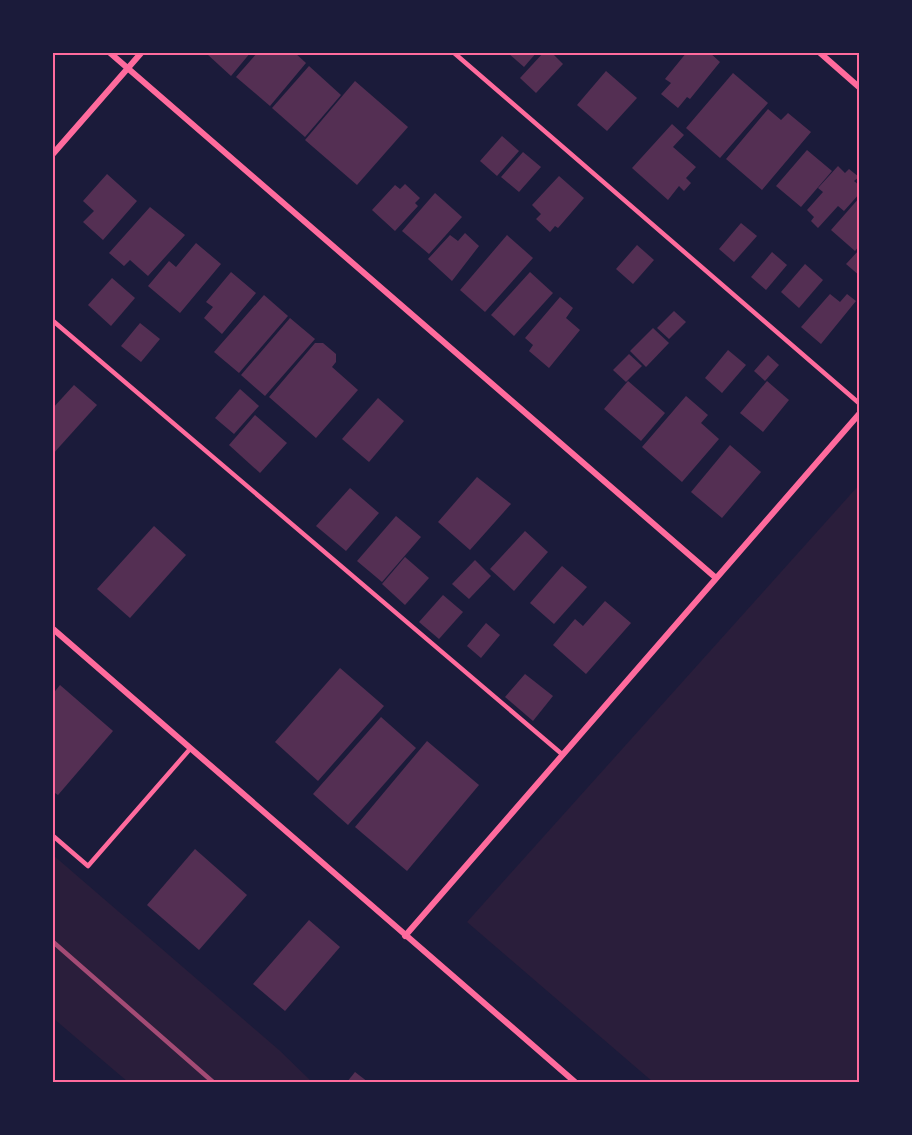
<svg xmlns="http://www.w3.org/2000/svg" width="912" height="1135" font-family="'Work Sans',sans-serif">
	<rect width="100%" height="100%" fill="#1b1b3a"/>
	<!-- green -->
	<g fill="#2a1e3b">
		<path d="M859,485V1082H653L467,922Z"/>
		<path d="M53,855L279,1050L312,1082H128L53,1018Z"/>
	</g>
	<!-- building -->
	<g fill="#542f53">
		<path d="M208,52H251L231,76L207,54Z"/>
		<path d="M258,52H294L306,63L270,106L236,77Z"/>
		<path d="M507,52H537L524,67Z"/>
		<path d="M544,52H551L563,64L536,93L520,78Z"/>
		<path d="M687,52H709L720,62L690,99L687,97L678,108L661,94L671,83L665,79Z"/>
		<path d="M309,66L341,95L305,137L272,108Z"/>
		<path d="M606,71L637,98L607,131L577,105Z"/>
		<path d="M733,73L768,103L720,158L686,128Z"/>
		<path d="M355,81L408,127L357,185L305,140Z"/>
		<path d="M768,109L781,120L788,113L811,132L762,190L726,159Z"/>
		<path d="M672,124L684,135L673,147L696,167L686,178L691,183L684,191L679,186L668,200L632,168Z"/>
		<path d="M502,136L519,151L497,176L480,161Z"/>
		<path d="M807,150L832,171L801,207L776,186Z"/>
		<path d="M523,152L541,167L519,192L501,177Z"/>
		<path d="M838,166L845,173L849,169L859,177L854,181L860,186V193L844,211L838,206L818,228L811,221L814,217L807,210L823,192L818,188Z"/>
		<path d="M107,174L137,201L103,240L83,222L94,211L83,201Z"/>
		<path d="M559,176L584,198L558,228L555,226L550,232L536,219L541,214L532,205Z"/>
		<path d="M405,184L420,198L415,203L418,206L395,231L372,210L395,185L400,189Z"/>
		<path d="M435,193L462,217L429,254L402,231Z"/>
		<path d="M860,197V245L855,251L831,230Z"/>
		<path d="M150,207L185,235L148,276L130,260L124,266L109,253Z"/>
		<path d="M741,223L757,236L734,262L719,249Z"/>
		<path d="M465,233L479,246L452,281L428,259L450,235L458,241Z"/>
		<path d="M507,235L533,258L485,312L460,290Z"/>
		<path d="M196,243L221,264L180,313L148,286L169,261L176,267Z"/>
		<path d="M637,245L654,260L633,284L616,269Z"/>
		<path d="M860,249V276L846,264Z"/>
		<path d="M772,252L787,265L766,290L751,277Z"/>
		<path d="M805,264L823,280L799,308L781,292Z"/>
		<path d="M231,272L256,293L222,334L204,318L213,307L206,302Z"/>
		<path d="M530,272L553,293L514,336L491,315Z"/>
		<path d="M112,278L135,298L111,326L88,305Z"/>
		<path d="M830,294L840,302L847,294L856,301L821,344L801,327Z"/>
		<path d="M264,295L288,316L239,373L214,352Z"/>
		<path d="M560,297L573,308L566,318L580,330L549,368L529,351L533,345L525,338Z"/>
		<path d="M674,311L686,322L669,339L657,328Z"/>
		<path d="M290,318L315,339L265,396L241,375Z"/>
		<path d="M140,323L160,339L141,362L121,346Z"/>
		<path d="M653,328L669,343L646,367L630,351Z"/>
		<path d="M315,343H323L336,354V362L332,367L358,390L316,438L269,397Z"/>
		<path d="M728,350L746,365L722,393L705,378Z"/>
		<path d="M629,354L642,366L626,382L613,370Z"/>
		<path d="M768,355L779,365L765,381L754,371Z"/>
		<path d="M628,381L665,413L641,441L604,409Z"/>
		<path d="M767,381L789,400L763,432L740,413Z"/>
		<path d="M74,385L97,405L52,455V409Z"/>
		<path d="M240,389L259,406L234,434L215,418Z"/>
		<path d="M686,396L708,415L701,423L719,439L682,482L642,447Z"/>
		<path d="M378,398L404,421L369,462L342,439Z"/>
		<path d="M255,415L287,443L260,473L229,445Z"/>
		<path d="M730,445L761,472L722,518L691,492Z"/>
		<path d="M477,477L511,504L470,550L438,522Z"/>
		<path d="M350,488L379,513L346,551L316,526Z"/>
		<path d="M396,516L421,537L382,582L357,561Z"/>
		<path d="M154,526L186,555L130,618L97,589Z"/>
		<path d="M525,531L548,552L514,591L490,569Z"/>
		<path d="M405,557L429,578L405,605L382,584Z"/>
		<path d="M475,560L491,576L469,599L452,584Z"/>
		<path d="M562,566L587,587L554,624L530,603Z"/>
		<path d="M443,595L463,612L439,639L419,622Z"/>
		<path d="M605,601L631,623L586,674L553,645L575,619L583,626Z"/>
		<path d="M486,623L500,635L481,658L467,646Z"/>
		<path d="M340,668L384,706L318,781L275,742Z"/>
		<path d="M525,674L553,696L533,721L505,697Z"/>
		<path d="M60,685L113,731L58,795L52,791V695Z"/>
		<path d="M381,717L416,748L348,825L313,794Z"/>
		<path d="M427,741L479,785L407,871L355,827Z"/>
		<path d="M195,849L247,895L199,950L147,905Z"/>
		<path d="M309,920L340,947L285,1011L253,984Z"/>
		<path d="M355,1072L368,1082H347Z"/>
	</g>
	<g fill="none" stroke-linecap="round" stroke-linejoin="round">
		<!-- service -->
		<g stroke="#ff6b9d" stroke-width="4.5">
			<path d="M453,52L860,404"/>
			<path d="M52,320L563,755"/>
			<path d="M52,835L88,866L190,749"/>
		</g>
		<!-- minor -->
		<g stroke="#ff6b9d" stroke-width="6">
			<path d="M109,52L716,578"/>
			<path d="M819,52L860,88"/>
			<path d="M52,155L142,52"/>
			<path d="M52,628L575,1082"/>
			<path d="M405,936L860,413"/>
		</g>
		<!-- rail -->
		<path stroke="#a44b75" stroke-width="4.5" d="M52,941L213,1082"/>
	</g>
	<!-- border -->
	<rect width="912" height="1135" fill="none" stroke="#1b1b3a" stroke-width="108"/>
	<rect x="54" y="54" width="804" height="1027" fill="none" stroke="#ff6b9d" stroke-width="2"/>
</svg>
